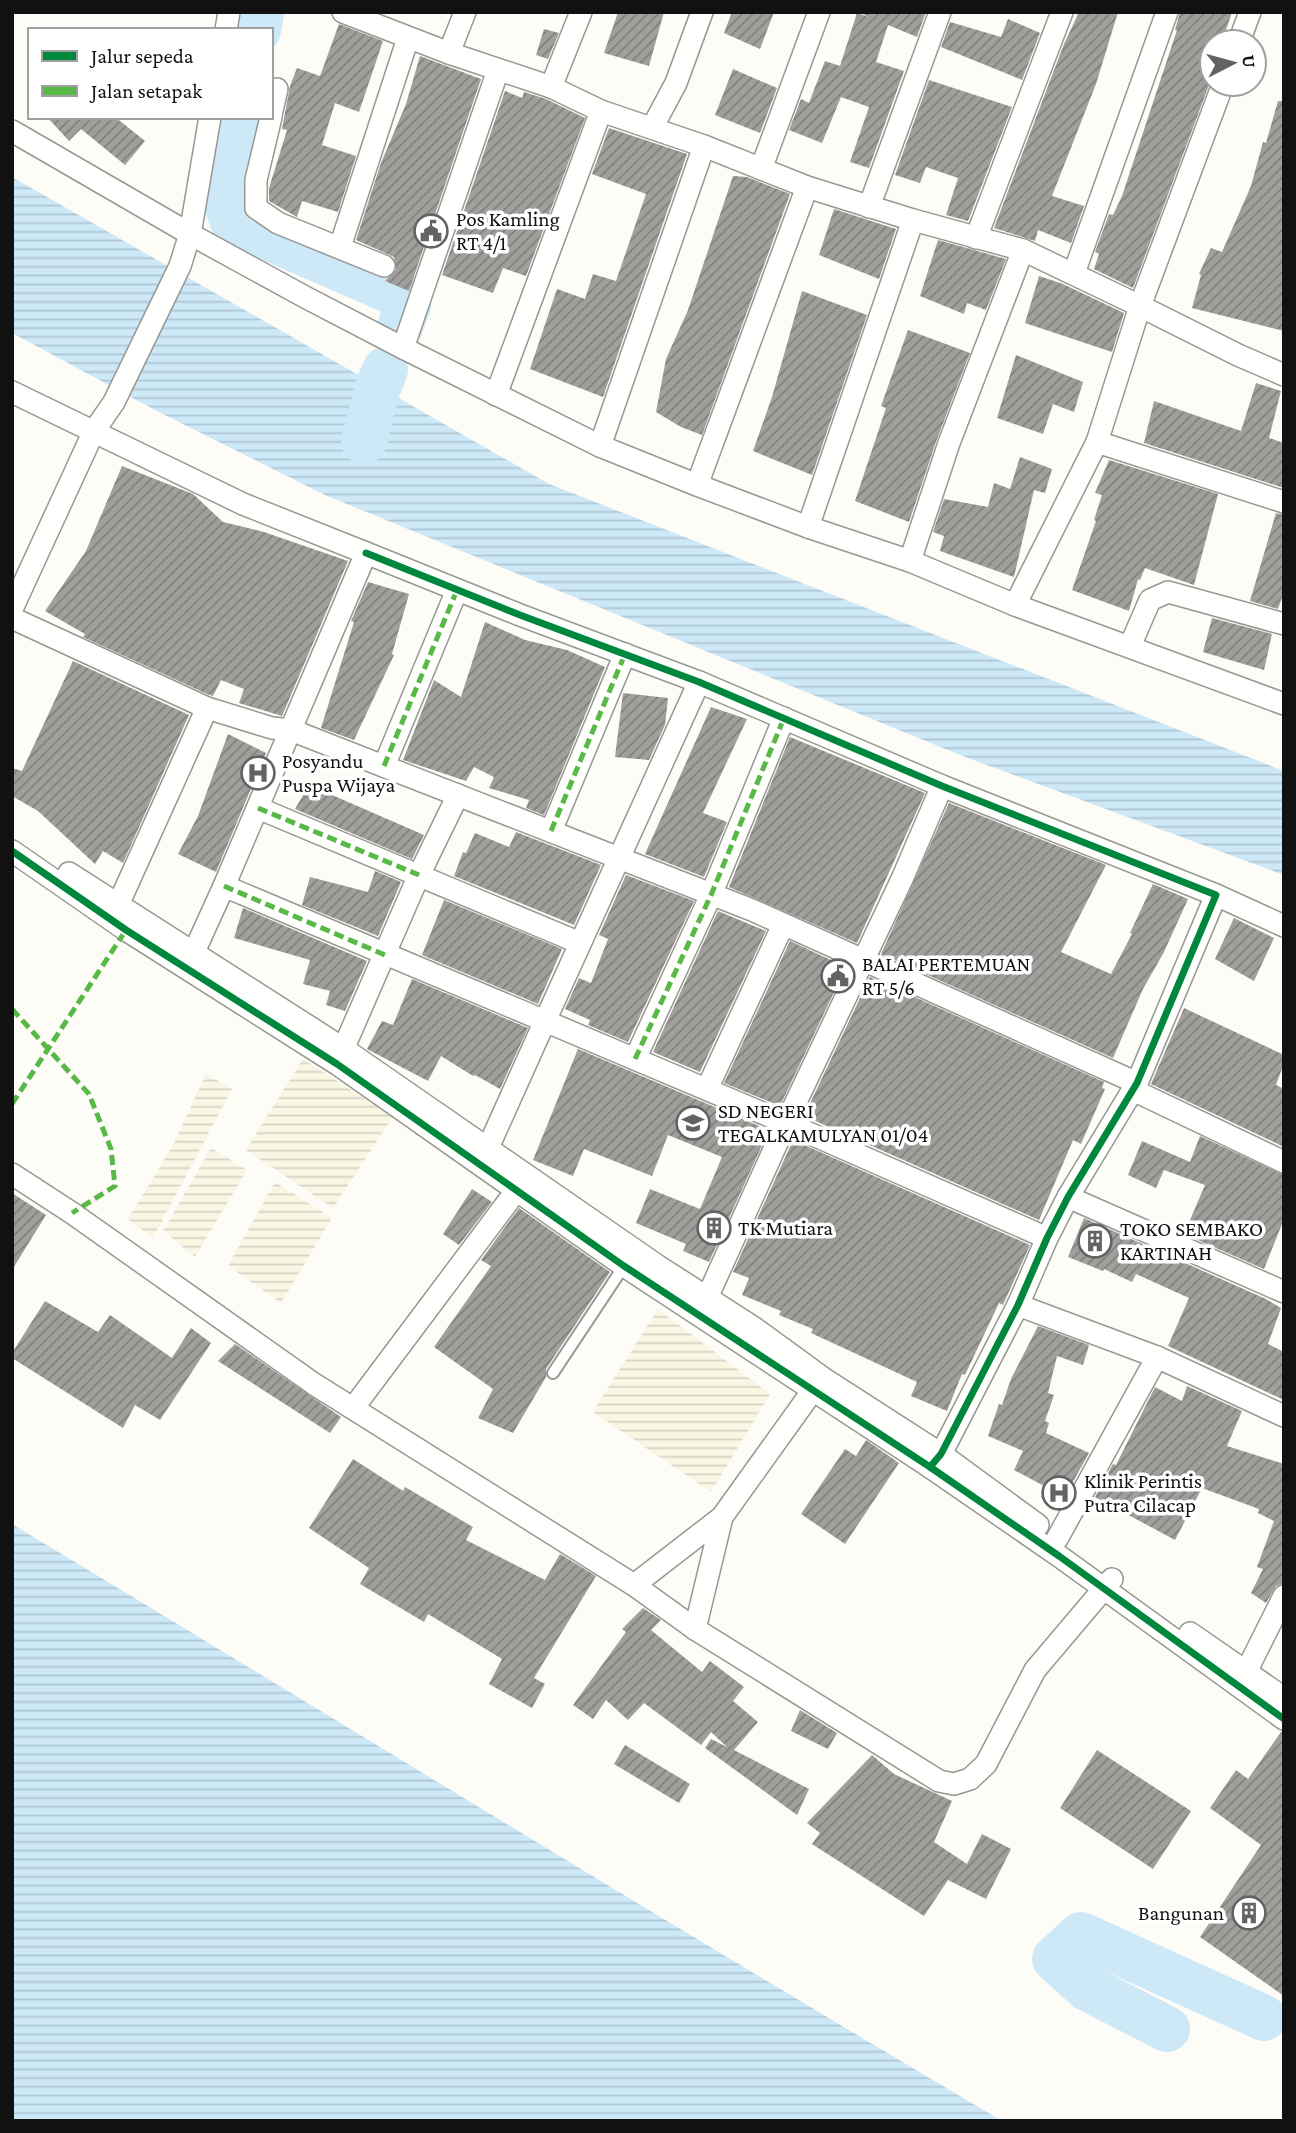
<svg xmlns="http://www.w3.org/2000/svg" width="1296" height="2133" font-family="'Crimson Pro',serif">
	<defs>
		<pattern id="farmland-rules" width="6" height="5" patternUnits="userSpaceOnUse" patternTransform="scale(1.75)"><rect width="6" height="5" fill="#f9f7e4"/><path d="M0 2.5h6" fill="none" stroke="#d4d3c3"/></pattern>
		<pattern id="water-rules" width="6" height="5" patternUnits="userSpaceOnUse" patternTransform="scale(1.75)"><rect width="6" height="5" fill="#cde8f7"/><path d="M0 2.5h6" fill="none" stroke="#afc6d3"/></pattern>
		<pattern id="building-hatch" width="6" height="6" patternUnits="userSpaceOnUse" patternTransform="scale(1.75)"><rect width="6" height="6" fill="#a19f9c"/><path d="M-1 1l2-2M0 6l6-6M5 7l2-2" fill="none" stroke="#82807e"/></pattern>
	</defs>
	<rect width="100%" height="100%" fill="#fdfcf7"/>
	<!-- farmland -->
	<g fill="url(#farmland-rules)">
		<path d="M303,1059L393,1117L333,1208L246,1150Z"/>
		<path d="M206,1074L232,1089L153,1238L128,1219L173,1145Z"/>
		<path d="M211,1148L247,1170L195,1257L163,1231Z"/>
		<path d="M275,1182L332,1218L281,1303L228,1266Z"/>
		<path d="M658,1309L770,1394L711,1492L593,1412Z"/>
	</g>
	<!-- water -->
	<g fill="url(#water-rules)">
		<path d="M12,177L549,484L1284,771V875L960,755L325,495L155,410L12,333Z"/>
		<path d="M12,1524C342,1723 670,1925 1002,2121H12Z"/>
	</g>
	<g fill="none" stroke-linecap="round" stroke-linejoin="round">
		<!-- river -->
		<g stroke="#cde8f7" stroke-width="46">
			<path d="M258,30L261,12"/>
			<path d="M241,117L225,200L233,222L405,297L408,305L400,327"/>
			<path d="M364,441L378,387L385,370"/>
			<path d="M1167,2029L1087,1988L1055,1959L1081,1935L1264,2018"/>
		</g>
	</g>
	<!-- building -->
	<g fill="url(#building-hatch)">
		<path d="M618,12H664L649,66L604,53Z"/>
		<path d="M732,12H774L760,49L724,33Z"/>
		<path d="M859,12H926L917,37L888,25L876,62L904,71L869,168L850,162L869,107L841,97L822,143L789,130L801,99L809,103L825,61L840,66L857,13L869,17Z"/>
		<path d="M1079,12H1118L1096,84L1052,196L1084,206L1071,243L1038,230L1035,241L994,228L1064,44Z"/>
		<path d="M1180,12H1232L1222,42H1212V77L1133,288L1094,269L1099,254L1095,252L1109,214L1113,215L1122,196L1177,30H1175Z"/>
		<path d="M1008,19L1040,33L1022,80L941,47L950,22L1001,37Z"/>
		<path d="M339,24L383,41L359,112L335,103L322,145L356,156L338,212L302,201L297,217L269,201V188L287,130L282,129L290,86L297,68L320,76Z"/>
		<path d="M544,29L559,33L548,59L536,55Z"/>
		<path d="M420,56L481,79L409,291L385,281L396,270L394,257L356,240L381,163L406,104Z"/>
		<path d="M733,69L777,88L760,133L715,115Z"/>
		<path d="M929,80L1012,107L968,221L946,215L958,178L926,167L920,183L895,175Z"/>
		<path d="M505,91L522,98L524,92L546,99L585,118L526,276L503,268L493,293L442,275Z"/>
		<path d="M1278,101H1284V331L1192,308L1201,275L1199,274L1211,248L1222,252L1251,186L1263,142L1266,143Z"/>
		<path d="M47,117H115L145,141L125,165L81,129L69,141Z"/>
		<path d="M609,128L687,154L603,397L530,369L557,289L585,299L593,274L616,281L646,194L592,174Z"/>
		<path d="M733,176L747,177L790,194L702,435L681,427L656,412L666,359L688,310Z"/>
		<path d="M834,209L896,229L879,279L819,255Z"/>
		<path d="M938,240L1006,259L986,310L967,303L964,314L920,296Z"/>
		<path d="M1039,276L1063,284L1124,313L1112,352L1025,323Z"/>
		<path d="M802,291L867,315L812,475L753,451L772,397Z"/>
		<path d="M908,330L970,353L937,439L909,522L855,501L886,408L881,406Z"/>
		<path d="M1016,355L1083,382L1074,412L1053,404L1043,434L997,418Z"/>
		<path d="M1256,383L1281,391L1269,438L1284,443V488L1144,443L1154,401L1241,431Z"/>
		<path d="M1020,457L1052,469L1045,493L1034,490L1014,577L940,551L944,536L933,532L944,499L988,507L994,483L1010,489Z"/>
		<path d="M1109,460L1218,494L1194,585L1145,568L1140,580L1138,579L1129,611L1072,590L1096,521L1094,520L1102,495L1095,493Z"/>
		<path d="M122,466L193,494L223,522L264,532L348,561L282,716L239,703L244,689L221,680L213,696L207,694L83,637L85,634L45,611L86,551Z"/>
		<path d="M1276,513L1284,515V592L1278,609L1250,601Z"/>
		<path d="M368,582L409,594L392,654L394,655L354,740L321,728L354,622L351,621Z"/>
		<path d="M1212,618L1272,634L1264,670L1203,652Z"/>
		<path d="M485,622L525,640L567,650L605,667L544,815L526,808L529,800L489,788L494,777L474,767L466,781L403,760L434,680L461,697Z"/>
		<path d="M73,661L189,715L123,863L103,851L95,864L38,811L12,796V768L22,771Z"/>
		<path d="M623,693L668,698L665,725L649,760L615,757Z"/>
		<path d="M711,707L747,719L703,813L727,822L704,877L645,854Z"/>
		<path d="M228,734L266,753L216,872L178,854L198,816Z"/>
		<path d="M790,737L925,793L857,943L729,887Z"/>
		<path d="M309,785L424,835L412,859L295,809Z"/>
		<path d="M949,803L1106,865L1061,952L1111,974L1132,934L1130,933L1153,884L1188,899L1164,952L1143,989L1113,1058L881,954Z"/>
		<path d="M516,832L601,865L574,925L454,876L463,852L466,853L475,833L509,847Z"/>
		<path d="M375,871L401,882L378,936L302,905L310,877L368,892Z"/>
		<path d="M626,875L694,901L628,1042L588,1025L590,1020L565,1009L579,978L591,983L608,939L599,935Z"/>
		<path d="M444,900L562,949L538,1004L422,955Z"/>
		<path d="M243,908L367,961L345,1011L326,1005L330,991L303,984L310,960L234,938Z"/>
		<path d="M718,911L766,931L700,1072L653,1052Z"/>
		<path d="M1234,918L1274,938L1254,981L1215,959Z"/>
		<path d="M790,941L846,967L780,1106L724,1083Z"/>
		<path d="M870,977L1104,1082L1102,1088L1105,1089L1081,1144L1073,1140L1039,1220L804,1116Z"/>
		<path d="M412,979L528,1028L500,1089L475,1075L473,1076L441,1056L428,1081L367,1049L382,1021L393,1025Z"/>
		<path d="M1184,1008L1284,1055V1063L1276,1085L1284,1089V1147L1151,1084Z"/>
		<path d="M578,1049L769,1130L709,1262L683,1251L686,1244L636,1223L650,1189L700,1209L722,1157L668,1135L652,1176L584,1149L573,1176L533,1160Z"/>
		<path d="M1200,1136L1284,1175V1219L1264,1269L1184,1234L1205,1185L1164,1170L1156,1188L1128,1175L1142,1141L1190,1162Z"/>
		<path d="M793,1140L1030,1245L1003,1305L999,1303L965,1375L962,1374L947,1411L911,1396L917,1382L811,1333L813,1329L779,1315L781,1311L742,1295L749,1278L733,1272Z"/>
		<path d="M472,1189L492,1202L459,1245L443,1234Z"/>
		<path d="M12,1193L46,1215L12,1270Z"/>
		<path d="M519,1208L610,1272L546,1369V1377L513,1433L478,1418L493,1389L434,1347L491,1266L481,1260Z"/>
		<path d="M1084,1218L1266,1299L1281,1308L1268,1344L1284,1352V1400L1168,1346L1189,1298L1136,1274L1132,1282L1104,1269L1103,1271L1068,1257Z"/>
		<path d="M45,1301L98,1332L110,1315L172,1358L191,1328L211,1343L160,1420L135,1405L123,1428L12,1358V1353Z"/>
		<path d="M1038,1326L1089,1345L1083,1365L1057,1356L1048,1393L1054,1395L1045,1421L1049,1423L1046,1433L1089,1453L1060,1505L1041,1497L1046,1487L1014,1470L1023,1451L988,1436L999,1404L1002,1405L1011,1379Z"/>
		<path d="M235,1344L341,1417L330,1433L218,1361Z"/>
		<path d="M1187,1386L1242,1411L1227,1446L1284,1464V1583L1276,1586L1266,1603L1251,1593L1263,1569L1257,1567L1274,1521L1258,1513L1259,1509L1202,1488L1175,1540L1095,1497L1113,1464L1116,1465L1155,1387L1182,1401Z"/>
		<path d="M866,1440L899,1463L845,1544L801,1514L845,1449L856,1456Z"/>
		<path d="M353,1459L403,1491L405,1487L473,1527L466,1540L545,1580L560,1554L596,1576L534,1678L545,1684L532,1708L489,1684L502,1659L428,1614L424,1622L360,1584L369,1568L309,1528Z"/>
		<path d="M643,1608L661,1620L651,1630L702,1672L710,1661L744,1687L733,1701L758,1722L734,1750L809,1789L797,1815L705,1748L711,1739L727,1747L711,1732L701,1745L644,1703L628,1720L606,1700L593,1719L573,1705L626,1632L622,1629Z"/>
		<path d="M800,1710L837,1733L828,1749L791,1731Z"/>
		<path d="M1281,1732H1284V1996L1200,1937L1261,1845L1210,1808L1236,1770L1248,1779Z"/>
		<path d="M625,1745L690,1784L679,1803L614,1764Z"/>
		<path d="M1097,1750L1191,1811L1153,1869L1060,1808Z"/>
		<path d="M872,1755L894,1774L952,1801L934,1842L967,1864L982,1834L1011,1849L986,1899L948,1880L924,1916L812,1844L820,1833L807,1823Z"/>
	</g>
	<g fill="none" stroke-linecap="round" stroke-linejoin="round">
		<defs>
			<path id="service" d="M553,1373L624,1266"/>
			<g id="minor">
				<path d="M343,12L449,53L551,87L601,111L704,146L807,187L913,220L1023,250L1140,306L1097,442L1015,605"/>
				<path d="M226,30L229,12"/>
				<path d="M1239,42L1250,12"/>
				<path d="M449,53L465,12"/>
				<path d="M1223,84L1140,306L1238,355L1284,375"/>
				<path d="M551,87L581,12"/>
				<path d="M271,115L277,89"/>
				<path d="M271,117L256,180V208L278,223L384,266"/>
				<path d="M652,128L676,83L702,12"/>
				<path d="M12,131L190,234L305,297L403,348L600,446L697,485L808,527L910,561L1015,605L1284,704"/>
				<path d="M761,169L819,12"/>
				<path d="M869,207L940,12"/>
				<path d="M976,238L1062,12"/>
				<path d="M340,247L408,38"/>
				<path d="M1074,273L1167,12"/>
				<path d="M403,348L498,70"/>
				<path d="M12,392L243,504L366,553L224,886L189,963"/>
				<path d="M496,395L601,111"/>
				<path d="M1097,442L1284,502"/>
				<path d="M600,446L704,146"/>
				<path d="M697,485L807,187"/>
				<path d="M808,527L913,220"/>
				<path d="M366,553L520,615L699,682L942,786L1216,895L1137,1083L1068,1197L1047,1238L1018,1305L941,1454L930,1467"/>
				<path d="M910,561L949,443L1023,250"/>
				<path d="M12,609L94,431L114,402L180,266L190,234L210,117"/>
				<path d="M12,618L207,708L272,728L291,730L752,910L1137,1083"/>
				<path d="M1130,646L1150,600L1168,592L1284,624"/>
				<path d="M384,766L457,590"/>
				<path d="M258,808L580,943"/>
				<path d="M551,831L625,654"/>
				<path d="M12,851L126,930L337,1064L624,1266L930,1467L1059,1556L1284,1719"/>
				<path d="M69,873L344,1049L658,1266L753,1327L823,1378L941,1454L1038,1525"/>
				<path d="M224,886L545,1021L699,682"/>
				<path d="M1216,895L1284,926"/>
				<path d="M118,905L207,708"/>
				<path d="M635,1059L711,895L784,718"/>
				<path d="M338,1061L419,875L458,795"/>
				<path d="M707,1089L783,925"/>
				<path d="M1133,1090L1284,1162"/>
				<path d="M479,1161L487,1150L545,1021L786,1123L1047,1238"/>
				<path d="M12,1174L72,1213L314,1384L634,1585L695,1629L939,1781L954,1784L970,1779L986,1764L1035,1670L1112,1579"/>
				<path d="M1068,1197L1284,1292"/>
				<path d="M1018,1305L1157,1357L1284,1416"/>
				<path d="M702,1309L786,1123L902,879L942,786"/>
				<path d="M354,1407L516,1191"/>
				<path d="M1057,1539L1157,1357"/>
				<path d="M634,1585L722,1517L821,1379"/>
				<path d="M695,1629L722,1517"/>
				<path d="M1190,1633L1284,1698"/>
				<path d="M1238,1682L1246,1672L1284,1596"/>
			</g>
		</defs>
		<!-- service casing -->
		<use href="#service" stroke="#979795" stroke-width="14"/>
		<!-- minor casing -->
		<use href="#minor" stroke="#979795" stroke-width="24"/>
		<!-- service -->
		<use href="#service" stroke="#fffffe" stroke-width="10"/>
		<!-- minor -->
		<use href="#minor" stroke="#fffffe" stroke-width="21"/>
		<!-- quiet -->
		<g stroke="#58b947" stroke-width="5" stroke-dasharray="10 5" stroke-linecap="butt">
			<path d="M384,766L457,590"/>
			<path d="M258,808L419,875"/>
			<path d="M551,831L625,654"/>
			<path d="M224,886L385,955"/>
			<path d="M12,1009L89,1094L111,1149L115,1186L72,1213"/>
			<path d="M635,1059L711,895L784,718"/>
			<path d="M12,1104L126,930"/>
		</g>
		<defs>
			<g id="cycleway">
				<path d="M366,553L520,615L699,682L942,786L1216,895L1137,1083L1068,1197L1047,1238L1018,1305L941,1454L930,1467"/>
				<path d="M12,851L126,930L337,1064L624,1266L930,1467L1059,1556L1284,1719"/>
			</g>
		</defs>
		<!-- cycleway casing -->
		<use href="#cycleway" stroke="#fff" stroke-width="11"/>
		<!-- cycleway -->
		<use href="#cycleway" stroke="#00873e" stroke-width="7"/>
	</g>
	<!-- icons -->
	<defs>
		<symbol id="civic-ring" viewBox="-11 -11 22 22"><circle r="9.5" fill="#fff" stroke="#646362" stroke-width="1.5"/><path d="M-.6-6.5H3V-4.5H.6V-3L4-1V1h2V6H-6V1h2V-1L-.6-3ZM-1.2 2.5V6h2.4V2.5Z" fill="#646362"/></symbol>
		<symbol id="hospital-ring" viewBox="-11 -11 22 22"><circle r="9.5" fill="#fff" stroke="#646362" stroke-width="1.5"/><path d="M-5-5h3v3.5h4V-5h3V5h-3V1.5h-4V5h-3Z" fill="#646362"/></symbol>
		<symbol id="school-ring" viewBox="-11 -11 22 22"><circle r="9.5" fill="#fff" stroke="#646362" stroke-width="1.5"/><path d="M0-5L7-2L0 1L-7-2ZM-4 1L0 2.5L4 1V4Q0 6-4 4Z" fill="#646362"/></symbol>
		<symbol id="building-ring" viewBox="-11 -11 22 22"><circle r="9.5" fill="#fff" stroke="#646362" stroke-width="1.5"/><path d="M-4-6H4V6H1V3H-1V6H-4ZM-2.5-4.3h1.7v1.8h-1.7ZM.8-4.3h1.7v1.8H.8ZM-2.5-1h1.7V.8h-1.7ZM.8-1h1.7V.8H.8Z" fill="#646362"/></symbol>
	</defs>
	<g fill-rule="evenodd">
		<use href="#civic-ring" x="412" y="212" width="38" height="38"/>
		<use href="#hospital-ring" x="239" y="754" width="38" height="38"/>
		<use href="#civic-ring" x="819" y="957" width="38" height="38"/>
		<use href="#school-ring" x="674" y="1104" width="38" height="38"/>
		<use href="#building-ring" x="695" y="1209" width="38" height="38"/>
		<use href="#building-ring" x="1076" y="1222" width="38" height="38"/>
		<use href="#hospital-ring" x="1040" y="1474" width="38" height="38"/>
		<use href="#building-ring" x="1230" y="1894" width="38" height="38"/>
	</g>
	<g text-anchor="middle" stroke-width="7" stroke-linejoin="round" paint-order="stroke">
		<!-- poi labels -->
		<g font-size="21" fill="#111" stroke="#fff" text-anchor="start">
			<text x="456" y="226">Pos Kamling<tspan x="456" dy="24">RT 4/1</tspan></text>
			<text x="282" y="768">Posyandu<tspan x="282" dy="24">Puspa Wijaya</tspan></text>
			<text x="862" y="971">BALAI PERTEMUAN<tspan x="862" dy="24">RT 5/6</tspan></text>
			<text x="718" y="1118">SD NEGERI<tspan x="718" dy="24">TEGALKAMULYAN 01/04</tspan></text>
			<text x="738" y="1235">TK Mutiara</text>
			<text x="1120" y="1236">TOKO SEMBAKO<tspan x="1120" dy="24">KARTINAH</tspan></text>
			<text x="1084" y="1488">Klinik Perintis<tspan x="1084" dy="24">Putra Cilacap</tspan></text>
			<text x="1224" y="1920" text-anchor="end">Bangunan</text>
		</g>
	</g>
	<!-- border -->
	<rect width="1296" height="2133" fill="none" stroke="#111111" stroke-width="28"/>
	<!-- legend -->
	<rect x="28" y="28" width="245" height="91" fill="#ffffff" stroke="#a0a0a0" stroke-width="2"/>
	<rect x="42" y="51" width="35" height="10" fill="#00873e" stroke="#a0a0a0" stroke-width="2"/>
	<text x="91" y="63" font-size="21" fill="#111111">Jalur sepeda</text>
	<rect x="42" y="86" width="35" height="10" fill="#58b947" stroke="#a0a0a0" stroke-width="2"/>
	<text x="91" y="98" font-size="21" fill="#111111">Jalan setapak</text>
	<!-- north arrow -->
	<g transform="translate(1233 63) rotate(84)"><circle r="33" fill="#ffffff" stroke="#a0a0a0" stroke-width="2"/>
	<path d="M0-5L12 26L0 18L-12 26Z" fill="#646362"/>
	<text y="-10" font-size="19" font-weight="bold" text-anchor="middle" fill="#111111">U</text>
	</g>
</svg>
